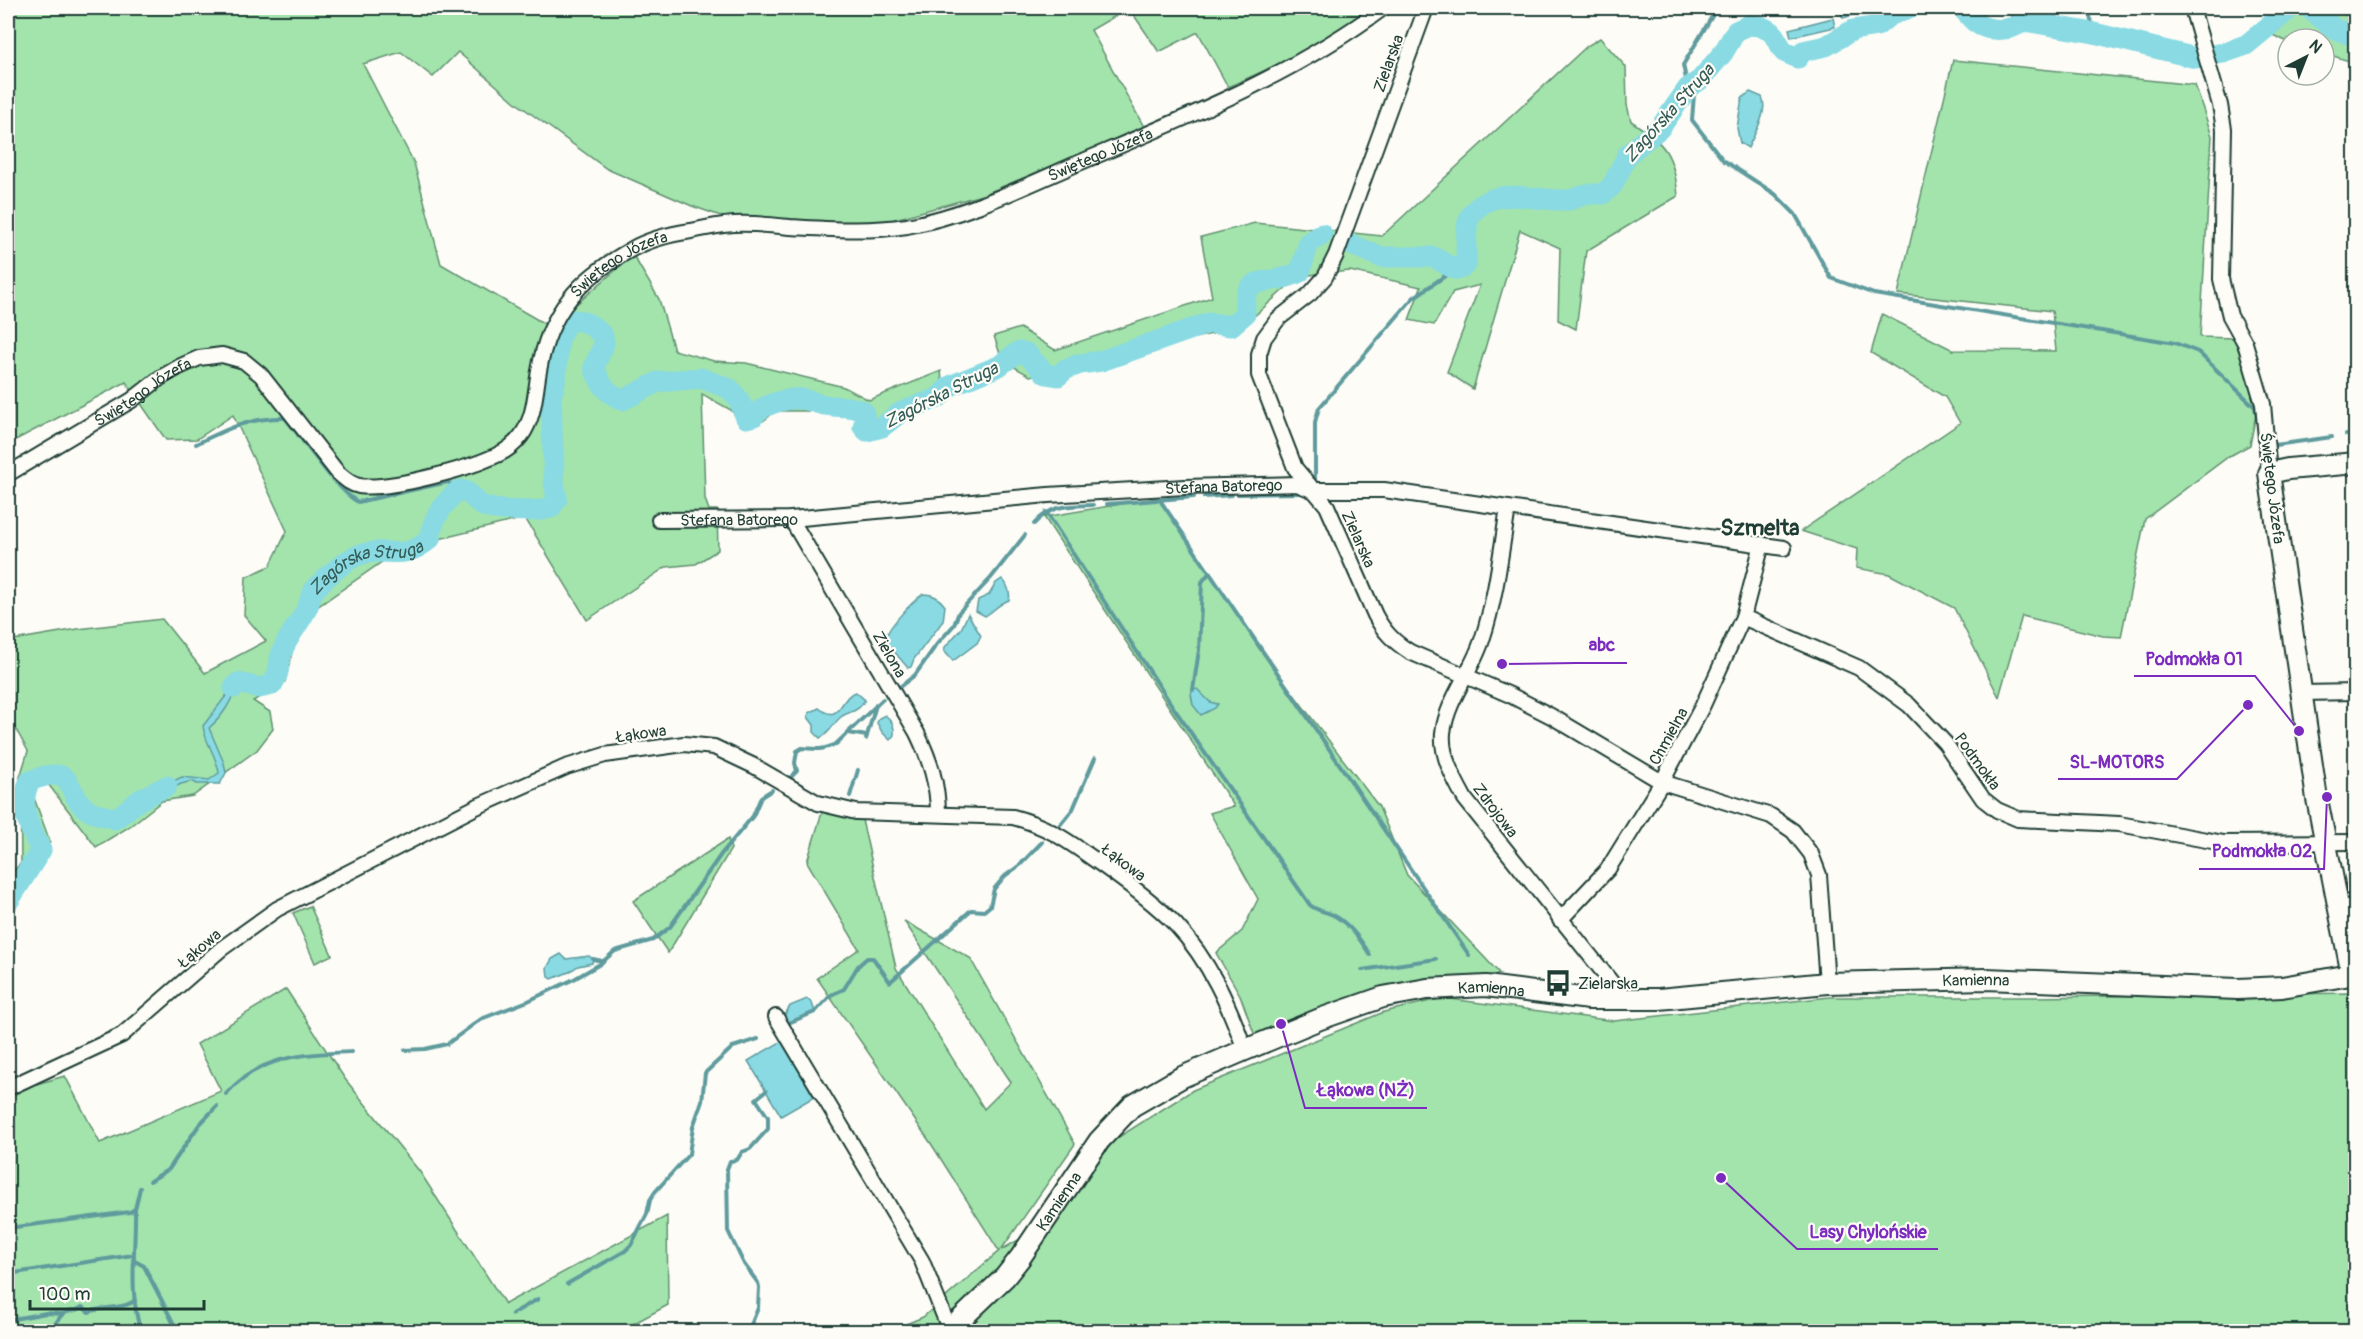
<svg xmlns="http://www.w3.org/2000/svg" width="2363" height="1339" font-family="Pangolin,sans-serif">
	<rect width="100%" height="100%" fill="#fdfcf7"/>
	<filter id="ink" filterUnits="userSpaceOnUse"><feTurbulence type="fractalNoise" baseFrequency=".0167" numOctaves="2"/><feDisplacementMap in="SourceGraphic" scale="12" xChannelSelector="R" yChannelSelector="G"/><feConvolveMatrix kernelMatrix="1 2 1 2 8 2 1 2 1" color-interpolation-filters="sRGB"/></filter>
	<g filter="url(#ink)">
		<!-- green -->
		<g fill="#a3e3ac" stroke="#619070" stroke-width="1.5">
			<path d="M8,8H1372C1327,41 1279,65 1228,87L1198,32L1159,52L1129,8L1091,30L1144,127L985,194L881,223L732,220L692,206L607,169L515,102L458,52L433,77L401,52L363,64L414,163L441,264L550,327L633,255L659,299L674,350L714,361L746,363L844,387L869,400L941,371L942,381L918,410L872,426L847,412L803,411H776L763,421L742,424L731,410L702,394L705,499L709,510H717L718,550L696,564L666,567L587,620L525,518L402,548L300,619L285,682L253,701L270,712L273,729L257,750L193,796L162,801L129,827L96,847L42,776L33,795L50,842L20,898L8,915V877L21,863L20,777L28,751L8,715V641L78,629L162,619L205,673L266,641L244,615L246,577L270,566L287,531L233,415L197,439L166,440L126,382L8,444Z"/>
			<path d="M2292,8H2326L2355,18V63L2324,53V39H2288V42L2268,33Z"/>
			<path d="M1600,38L1626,67L1627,105L1631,121C1665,143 1674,154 1678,196L1586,251L1576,329L1558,320L1560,248L1520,230L1473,389L1447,372L1480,285L1453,292L1434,325L1409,320L1421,287L1350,271L1299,276L1242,327L1030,376L1002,360L994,336L1020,328L1055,350L1212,297L1201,237L1255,223L1382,236L1587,46Z"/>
			<path d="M1953,60L2195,85L2212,136L2200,337L2234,338L2258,404L2250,445L2228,457L2145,519L2121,637L2103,636L2022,616L1999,697L1954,608L1889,574L1856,568L1857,549L1801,531L1960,423L1945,397L1871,353L1882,314L1953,350L2056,351L2052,311L1898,294Z"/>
			<path d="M1157,498L1210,572L1258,647L1379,807L1407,875L1500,974L1365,995L1255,1036L1240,995L1216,953L1242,931L1258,899L1210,813L1234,806L1044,517Z"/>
			<path d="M822,812L862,820L896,968L984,1109L1011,1082L904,921L970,958L1075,1144L1001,1250L1058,1217L1114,1140L1193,1090L1384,1012L1443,998L1614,1021L1830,997H2031L2355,993V1331H889L923,1317L999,1251L932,1145L817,978L859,949L807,862Z"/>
			<path d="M728,839L731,849L668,953L633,901Z"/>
			<path d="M310,906L332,955L315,963L293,913Z"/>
			<path d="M286,989L345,1079L420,1172L505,1304L667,1216L668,1305L620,1331L8,1332V1092L65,1076L100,1143L221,1091L197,1044Z"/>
		</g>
		<!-- water -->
		<g fill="#89dae3" stroke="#5f9b9d" stroke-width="1.5">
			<path d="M1858,8H1876L1843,18L1841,13Z"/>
			<path d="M1833,18L1835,27L1791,37L1789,29Z"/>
			<path d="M1750,92L1762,97C1769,112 1754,134 1748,148L1740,143L1737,128L1742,98Z"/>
			<path d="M1002,579C1007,583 1011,594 1009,600C998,604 993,612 985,616L976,611L978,600L989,595L996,583Z"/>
			<path d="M923,594C934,594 939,598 945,606L943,621L914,659L911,667L908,668L885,641C886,628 912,602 923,594Z"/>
			<path d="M968,614L981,636L977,643L953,661L944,651L945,647L961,629Z"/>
			<path d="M238,680L259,684V691L237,687C230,703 223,716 209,728L224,763L226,773L220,784H197L192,781L181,784L145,803L141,796L182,777L209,780L219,773C217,756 205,743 203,726Z"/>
			<path d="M1197,689L1210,702L1218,704L1215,708L1201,715L1193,705L1191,694L1193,690Z"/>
			<path d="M856,692L865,700C855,715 852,709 841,717C833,723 830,734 820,738L814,732V725L808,717L809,713L819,708C841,726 840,695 856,692Z"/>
			<path d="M885,715C892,720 895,727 894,735L890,740L882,732L877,723L879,718Z"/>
			<path d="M561,954L566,959L589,956L593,959L592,963L578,966L569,972L552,979L548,976L547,968L552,959Z"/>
			<path d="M807,999L812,1003L815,1012L786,1024L782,1019L790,1006Z"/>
			<path d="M782,1041L814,1097L781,1116L748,1061Z"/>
		</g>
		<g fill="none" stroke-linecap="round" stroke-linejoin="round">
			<!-- stream -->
			<g stroke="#5f9b9d" stroke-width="4">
				<path d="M1717,8L1683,65L1688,88L1694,94L1692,120L1723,160L1775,194L1795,214L1831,278L1874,294L2175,343L2198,352L2255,407L2259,430"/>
				<path d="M1982,8L1983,26"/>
				<path d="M2011,8L2014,29"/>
				<path d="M2054,8L2056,26"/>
				<path d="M2088,8L2094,33"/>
				<path d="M2346,435H2356"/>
				<path d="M196,444C227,429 250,417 285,418C302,438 337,491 358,502L448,482L459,490"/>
				<path d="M2275,445L2332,437"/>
				<path d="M1315,479V422L1319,408L1413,298L1455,269"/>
				<path d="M1238,494L1302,493"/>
				<path d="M1204,497L1232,495"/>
				<path d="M1160,500L1469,955"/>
				<path d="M1107,504L1194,497"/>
				<path d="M1046,512L1173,707L1310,905C1317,911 1325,911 1333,915C1349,923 1361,940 1370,955"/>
				<path d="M1034,524C1052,504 1068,506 1093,505"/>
				<path d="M897,689L915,675L937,644L954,625L959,612L991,578L1025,535"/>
				<path d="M1193,690L1199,650L1202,582L1210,572"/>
				<path d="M848,733L867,736"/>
				<path d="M866,739L876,705"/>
				<path d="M791,777L797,771L795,763L797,751L802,748C817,749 821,751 836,744L883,699"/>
				<path d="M855,780L858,770"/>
				<path d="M850,796L854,783"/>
				<path d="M1060,825L1073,809L1095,758"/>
				<path d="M593,959L602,961"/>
				<path d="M1362,970L1436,959"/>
				<path d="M786,1024L815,1012L831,995L844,989L858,966L867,958H873L890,982L971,910L984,911L990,906L994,889L1005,876L1020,865L1042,842"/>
				<path d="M405,1050L425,1049L447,1044L481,1019L528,1001L574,979L600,964L615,951L653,940L670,927L722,853L753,816L761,797L772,790"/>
				<path d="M226,1094C260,1055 304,1054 352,1052"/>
				<path d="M150,1181L169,1169L199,1125L217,1106"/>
				<path d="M135,1209C136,1249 128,1292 141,1332"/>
				<path d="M8,1228L130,1212L135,1209L140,1188"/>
				<path d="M133,1260L144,1266L178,1332"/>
				<path d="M8,1274L133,1255"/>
				<path d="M567,1284L625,1251L631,1245L647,1214L650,1200L655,1192L689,1154L693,1127L702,1101L705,1073L733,1047L758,1039"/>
				<path d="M512,1314L538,1299"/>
				<path d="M8,1320L46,1313L63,1314"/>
				<path d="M50,1332C54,1327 58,1318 63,1314C68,1310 76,1312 82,1307L89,1312C103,1306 124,1310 135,1300"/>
				<path d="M748,1332L758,1308L759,1287L758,1283L744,1264L728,1231L727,1169L730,1161L737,1160L742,1152L750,1149L768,1129V1117L756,1099L766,1091"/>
			</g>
			<!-- river -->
			<g stroke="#89dae3" stroke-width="21">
				<path d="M1962,8C1966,12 1970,18 1975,22C1989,33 2012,31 2024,21L2094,33L2196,58L2223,53L2246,45L2291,8"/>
				<path d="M2308,8L2335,29L2356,37"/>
				<path d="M1352,245L1381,257H1433L1455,269H1460L1466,264C1467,252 1464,224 1471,215C1494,183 1536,202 1567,200C1573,200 1579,196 1584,195C1590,193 1597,194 1603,194L1612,186L1628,154L1660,128L1688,88L1700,80L1723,53L1736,31L1749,25L1760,26L1772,32L1784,52L1798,58L1803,51L1826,46L1853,30L1877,26L1889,16L1909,8"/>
				<path id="s1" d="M234,688L238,683L259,688L272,685C281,670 277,670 281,655C286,637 301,623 308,606C310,600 311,593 315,589C325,578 345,560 359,555C388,545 400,564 430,539C432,519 443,503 459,490C470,491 472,498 481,505C493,512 538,512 551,508L557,499L554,482L551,395C563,372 549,337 571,320C586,320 593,326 603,336L604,344L594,367C600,384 606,393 623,400L658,382L701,378L730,389L739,400L746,418L754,416C761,405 788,397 802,399C810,400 817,404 825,405C840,408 847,404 863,411L865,419L863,427L867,431L882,427L901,412L938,398L950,386L999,366L1018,352L1026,353L1046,374L1058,376L1066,369L1080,364L1101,361L1209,323L1231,326L1245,314C1241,269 1271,288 1300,272L1309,242L1322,234"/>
				<path d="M8,902L41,850C29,827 17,805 30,781C79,761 63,794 88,810C95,815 108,816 115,819L141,799L167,786"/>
			</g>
			<defs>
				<g id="street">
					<path d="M1426,8L1336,255L1325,277L1310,294L1278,319L1264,338L1259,354V375L1295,468L1327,506L1375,615C1384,632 1394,642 1410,652L1510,695L1551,716L1662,782L1771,816L1793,831L1811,854L1819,875L1827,983"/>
					<path d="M2192,8L2220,105L2224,129L2221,279L2230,316L2245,343L2263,404L2269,473"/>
					<path id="s2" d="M8,474L132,400L160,378L179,367L199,358L222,355L244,361L261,375L338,473C345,479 350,484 359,486C391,490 468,469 497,455C506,451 515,444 521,436C535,417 535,393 539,371C549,311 580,278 632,249C650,239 671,234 691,231C705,228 720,225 734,224C752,223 771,225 790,227C829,229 868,232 907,226C968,215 1025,186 1081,162C1185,118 1291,76 1383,8"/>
					<path d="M1508,508C1501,552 1496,598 1482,640C1472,672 1447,699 1443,733C1441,756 1454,779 1465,799L1612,983L1618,1000"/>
					<path d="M791,519L917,733C930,760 938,784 938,814"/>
					<path id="s3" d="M659,520L791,519L1048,495L1185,487L1297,484L1312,490H1384L1784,548"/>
					<path d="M1743,617L1859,668L1909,705L1945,743L1983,799L1997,810L2018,819L2119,824L2223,843L2356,842"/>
					<path d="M2302,693L2356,692"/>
					<path d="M1560,920L1608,869L1662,782L1703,705L1743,617L1762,544"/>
					<path d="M776,1017L922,1261L948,1326"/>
					<path d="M8,1088L122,1035L221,949L277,909L476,807L566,767L605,755L684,744L714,747L754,766L818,803L856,812L1013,817C1048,826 1069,842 1098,862C1125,881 1154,902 1176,925C1209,960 1229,1005 1245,1050"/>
				</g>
				<g id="secondary">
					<path d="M2352,975L2317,799L2269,473L2288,469L2356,463"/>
					<path id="s4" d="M957,1332L958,1322L1005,1277L1020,1258L1099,1141L1132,1106L1182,1077L1245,1050L1320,1019L1383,997L1427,989L1486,986L1589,999H1659L1827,983L1986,979L2238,989L2282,987L2356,974"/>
				</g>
			</defs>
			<!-- street casing -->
			<use href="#street" stroke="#1f3d34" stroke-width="18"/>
			<!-- secondary casing -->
			<use href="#secondary" stroke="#1f3d34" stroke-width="24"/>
			<!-- street -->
			<use href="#street" stroke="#fdfcf7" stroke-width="14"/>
			<!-- secondary -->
			<use href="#secondary" stroke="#fdfcf7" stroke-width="20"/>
		</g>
	</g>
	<!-- icons -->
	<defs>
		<symbol id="bus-bare" viewBox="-9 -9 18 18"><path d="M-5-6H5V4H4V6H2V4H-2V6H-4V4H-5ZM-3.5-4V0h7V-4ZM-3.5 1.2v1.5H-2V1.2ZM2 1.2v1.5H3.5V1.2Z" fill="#1f3d34" stroke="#fdfcf7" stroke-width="2.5" paint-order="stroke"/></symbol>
	</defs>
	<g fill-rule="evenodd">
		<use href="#bus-bare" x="1539" y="964" width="38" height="38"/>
	</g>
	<g text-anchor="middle" stroke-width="4.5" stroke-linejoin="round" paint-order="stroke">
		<!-- street labels -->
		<g font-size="16" fill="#1f3d34" stroke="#fdfcf7">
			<text transform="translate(1388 63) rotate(-70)" y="6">Zielarska</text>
			<text dy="6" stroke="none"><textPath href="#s2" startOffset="1328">Świętego Józefa</textPath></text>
			<text dy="6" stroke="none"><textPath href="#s2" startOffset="824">Świętego Józefa</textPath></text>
			<text dy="6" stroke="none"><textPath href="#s2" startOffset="158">Świętego Józefa</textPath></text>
			<text dy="6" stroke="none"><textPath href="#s3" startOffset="566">Stefana Batorego</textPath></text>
			<text transform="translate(2273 488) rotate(83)" y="6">Świętego Józefa</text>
			<text dy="6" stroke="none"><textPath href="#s3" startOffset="80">Stefana Batorego</textPath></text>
			<text transform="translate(1359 539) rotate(66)" y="6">Zielarska</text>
			<text transform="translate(890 654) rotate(60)" y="6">Zielona</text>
			<text transform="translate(641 733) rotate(-8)" y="6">Łąkowa</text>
			<text transform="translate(1668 736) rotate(-61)" y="6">Chmielna</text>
			<text transform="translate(1978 761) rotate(54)" y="6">Podmokła</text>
			<text transform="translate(1496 810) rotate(53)" y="6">Zdrojowa</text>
			<text transform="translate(1124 862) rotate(37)" y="6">Łąkowa</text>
			<text transform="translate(199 948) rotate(-40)" y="6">Łąkowa</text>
			<text dy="6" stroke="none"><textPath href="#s4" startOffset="1158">Kamienna</textPath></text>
			<text dy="6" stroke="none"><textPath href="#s4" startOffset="672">Kamienna</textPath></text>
			<text dy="6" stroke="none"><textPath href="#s4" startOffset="168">Kamienna</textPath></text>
		</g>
		<!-- poi labels -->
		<g font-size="16" fill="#1f3d34" stroke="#fdfcf7" text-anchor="start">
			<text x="1578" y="989">Zielarska</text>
		</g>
		<!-- water labels -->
		<g font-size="18" font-style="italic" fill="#345c57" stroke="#fdfcf7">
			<text transform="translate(1669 113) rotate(-48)" y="6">Zagórska Struga</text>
			<text transform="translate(941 395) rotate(-27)" y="6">Zagórska Struga</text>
			<text dy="6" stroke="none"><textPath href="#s1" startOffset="206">Zagórska Struga</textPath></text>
		</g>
		<!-- district labels -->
		<g font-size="22" font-weight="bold" fill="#1f3d34" stroke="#fdfcf7">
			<text x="1760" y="535">Szmelta</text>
		</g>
	</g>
	<!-- callouts -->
	<path fill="none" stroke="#7b2cbf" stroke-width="2" d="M1502 664L1577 663H1627M2299 731L2255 676H2134M2248 705L2177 779H2058M2327 797L2324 869H2199M1281 1024L1305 1108H1427M1721 1178L1797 1249H1938"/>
	<g fill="#7b2cbf" stroke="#fdfcf7" stroke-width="2">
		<circle cx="1502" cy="664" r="6"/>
		<circle cx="2299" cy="731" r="6"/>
		<circle cx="2248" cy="705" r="6"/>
		<circle cx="2327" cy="797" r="6"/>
		<circle cx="1281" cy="1024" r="6"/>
		<circle cx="1721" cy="1178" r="6"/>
	</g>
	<g font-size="18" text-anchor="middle" font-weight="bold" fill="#7b2cbf" stroke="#fdfcf7" stroke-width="4.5" stroke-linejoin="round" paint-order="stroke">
		<text x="1602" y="651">abc</text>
		<text x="2194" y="665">Podmokła 01</text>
		<text x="2117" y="768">SL-MOTORS</text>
		<text x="2262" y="857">Podmokła 02</text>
		<text x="1366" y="1096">Łąkowa (NŻ)</text>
		<text x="1868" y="1238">Lasy Chylońskie</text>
	</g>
	<!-- margin -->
	<rect width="2363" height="1339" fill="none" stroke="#fdfcf7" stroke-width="30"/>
	<rect x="15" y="15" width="2333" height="1309" fill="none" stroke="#1f3d34" stroke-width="2" filter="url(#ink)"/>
	<!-- north arrow -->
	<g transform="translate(2306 57) rotate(42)"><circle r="28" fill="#fdfcf7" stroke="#a4b0a9" stroke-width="1.5"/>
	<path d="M0-4.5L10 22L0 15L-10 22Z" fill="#1f3d34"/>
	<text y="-9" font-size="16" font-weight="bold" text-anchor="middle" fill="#1f3d34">N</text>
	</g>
	<!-- scale -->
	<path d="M30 1300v9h174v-9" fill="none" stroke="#1f3d34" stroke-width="3"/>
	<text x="39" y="1300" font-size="18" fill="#1f3d34" stroke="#fdfcf7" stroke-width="4.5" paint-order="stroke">100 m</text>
</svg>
